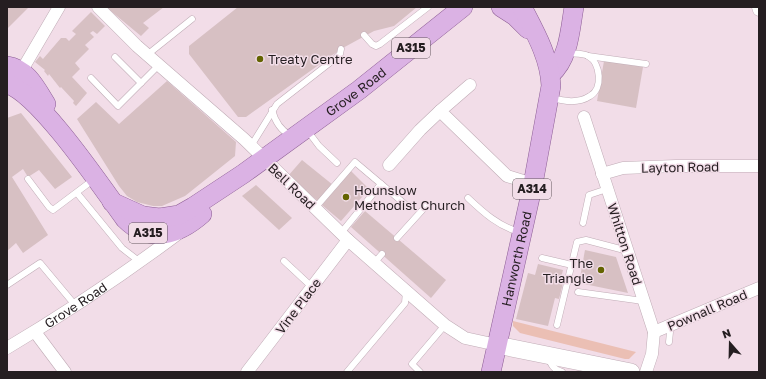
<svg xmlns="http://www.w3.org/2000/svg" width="766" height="379" font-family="'Golos Text',sans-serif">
	<rect width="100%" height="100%" fill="#f2dde8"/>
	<!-- green -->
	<path fill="#ebbfb4" d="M513,321L636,352L629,359H625L520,333L513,326Z"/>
	<!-- building -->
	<g fill="#d7c0c3">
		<path d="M7,7H29L7,29Z"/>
		<path d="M106,7H164L143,23L149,28L141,36Z"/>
		<path d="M238,7H417L394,26L374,31L341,49L246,117H238L189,54V46Z"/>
		<path d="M91,12L105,26L97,34L93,31L90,33L94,37L85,45L89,49L75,63L80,69L72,77L87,93L76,106L73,103L74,101L61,87L60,88L49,74L48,76L44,71L45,70L35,62L40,56L43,59L61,38H66L69,41L76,34L72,31Z"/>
		<path d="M604,61L643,67L636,108L597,101Z"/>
		<path d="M167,81L236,142L235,156L185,196L162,206H153L137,202L127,196L119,186L77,119L96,102L119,124Z"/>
		<path d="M21,113L72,177L55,189L39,170L28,177L23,169L12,177L48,235L23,253L16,243L7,251V118Z"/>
		<path d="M302,160L333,185L319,202L288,176Z"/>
		<path d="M351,171L369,189L341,221L322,205Z"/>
		<path d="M256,185L292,218L279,230L242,196Z"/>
		<path d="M365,211L446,280L431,298L351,227Z"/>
		<path d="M585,250L616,257L628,293L579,283Z"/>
		<path d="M538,264L563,270L560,282L563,283L559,299L555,298L548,326L516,319L528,273L535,275Z"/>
	</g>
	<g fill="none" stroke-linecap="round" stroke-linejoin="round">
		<defs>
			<g id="lane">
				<path d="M364,35L372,44L376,46L380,44L428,7"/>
				<path d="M147,55L192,19"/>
				<path d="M588,56L646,64"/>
				<path d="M115,57L141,83"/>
				<path d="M91,78L118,106L159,65"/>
				<path d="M551,98C564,101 578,104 590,96C603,89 601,63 588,56C583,53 573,54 567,53"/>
				<path d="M272,110C275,121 280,130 290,135"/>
				<path d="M307,130L319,146L337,163"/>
				<path d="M251,146L277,104L336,58L340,54L341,49"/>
				<path d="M28,179L49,207L53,210L93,180"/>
				<path d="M77,193L122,248L140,262"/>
				<path d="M468,198C483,212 499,227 520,232"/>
				<path d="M315,208L355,162L406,205"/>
				<path d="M583,223L589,195L607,189"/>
				<path d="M341,233L381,184"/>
				<path d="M397,238L426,206"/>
				<path d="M542,258L572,265"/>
				<path d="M284,261L312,287"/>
				<path d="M374,263L382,254"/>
				<path d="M7,285L40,263L75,305"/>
				<path d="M578,292L643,301"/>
				<path d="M557,325L577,242L586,240L628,251"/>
				<path d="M668,327L670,332L669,342"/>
				<path d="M548,357C551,365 554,370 562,372"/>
				<path d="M347,372L405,303L406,291"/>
				<path d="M420,372L412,364L445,325"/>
			</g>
			<g id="street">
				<path d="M98,7L137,46L244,139L348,240L445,325L465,338L497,345"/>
				<path d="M758,7L759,10"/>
				<path d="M25,65L59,7"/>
				<path d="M470,85L440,111L507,176L533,184"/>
				<path d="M584,117L654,332L652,354L646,372"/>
				<path d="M389,165L420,130L440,111"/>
				<path d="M602,174L623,168L676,166H759"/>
				<path d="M35,332L65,372"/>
				<path d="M654,332L759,288"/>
				<path id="s1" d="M7,348C66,313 124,274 179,233"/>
				<path d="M247,372L348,240"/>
			</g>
			<path id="secondary" d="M497,345L631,372"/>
			<g id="primary">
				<path d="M501,7L515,16L528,29"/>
				<path d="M7,66C27,69 36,88 46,104"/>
				<path d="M551,74C569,58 570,30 574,7"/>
				<path d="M7,84C39,93 103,189 125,219C150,244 178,235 202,214"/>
				<path id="s2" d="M112,202L143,216L160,218L179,215L193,207L243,174L359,90L463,7"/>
				<path id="s3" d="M491,372L533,184L551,86C550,58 535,32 522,7"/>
			</g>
		</defs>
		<!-- lane casing -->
		<use href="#lane" stroke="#c0acb6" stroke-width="7"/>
		<!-- street casing -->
		<use href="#street" stroke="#c0acb6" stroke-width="13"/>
		<!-- secondary casing -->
		<use href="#secondary" stroke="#c0acb6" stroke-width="18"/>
		<!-- primary casing -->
		<use href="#primary" stroke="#8c5d94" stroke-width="20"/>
		<!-- lane -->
		<use href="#lane" stroke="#fff" stroke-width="6"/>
		<!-- street -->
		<use href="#street" stroke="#fff" stroke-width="12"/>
		<!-- secondary -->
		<use href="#secondary" stroke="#fff" stroke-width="17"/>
		<!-- primary -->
		<use href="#primary" stroke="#dbb2e4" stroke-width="19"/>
	</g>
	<!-- markers -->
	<g fill="#636400" stroke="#f2dde8" stroke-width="1.5">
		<circle cx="260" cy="59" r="4"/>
		<circle cx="346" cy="197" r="4"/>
		<circle cx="601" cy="270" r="4"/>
	</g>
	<g text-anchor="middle" stroke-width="3" stroke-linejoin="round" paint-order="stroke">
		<!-- shield labels -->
		<g fill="#f2dde8" stroke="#62575d" stroke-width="1">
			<rect x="392" y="38" width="38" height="20" rx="3"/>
			<rect x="513" y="179" width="38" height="20" rx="3"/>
			<rect x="129" y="223" width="38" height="20" rx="3"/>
		</g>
		<g font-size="12" font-weight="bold" fill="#251e21">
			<text x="411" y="52">A315</text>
			<text x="532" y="193">A314</text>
			<text x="148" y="237">A315</text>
		</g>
		<!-- poi labels -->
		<g font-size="13" fill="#251e21" stroke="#f2dde8" text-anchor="start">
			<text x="268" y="64">Treaty Centre</text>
			<text x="354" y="195">Hounslow<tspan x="354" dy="15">Methodist Church</tspan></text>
			<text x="593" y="268" text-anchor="end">The<tspan x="593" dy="15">Triangle</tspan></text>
		</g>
		<!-- street labels -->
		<g font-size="13" fill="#251e21" stroke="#f2dde8">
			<text dy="5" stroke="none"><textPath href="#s2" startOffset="286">Grove Road</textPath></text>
			<text transform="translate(680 167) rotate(-1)" y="5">Layton Road</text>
			<text transform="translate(292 186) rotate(44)" y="5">Bell Road</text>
			<text transform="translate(625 244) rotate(72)" y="5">Whitton Road</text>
			<text dy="5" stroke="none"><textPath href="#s3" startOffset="116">Hanworth Road</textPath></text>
			<text dy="5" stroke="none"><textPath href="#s1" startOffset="81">Grove Road</textPath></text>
			<text transform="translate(298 306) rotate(-53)" y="5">Vine Place</text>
			<text transform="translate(707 310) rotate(-23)" y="5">Pownall Road</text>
		</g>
	</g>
	<!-- border -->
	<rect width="766" height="379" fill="none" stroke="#251e21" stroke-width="16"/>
	<!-- north arrow -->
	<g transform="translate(730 343) rotate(340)" stroke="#f2dde8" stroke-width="3" paint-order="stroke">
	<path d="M0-3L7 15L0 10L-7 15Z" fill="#251e21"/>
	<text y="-6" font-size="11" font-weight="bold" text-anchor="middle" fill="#251e21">N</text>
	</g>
</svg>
